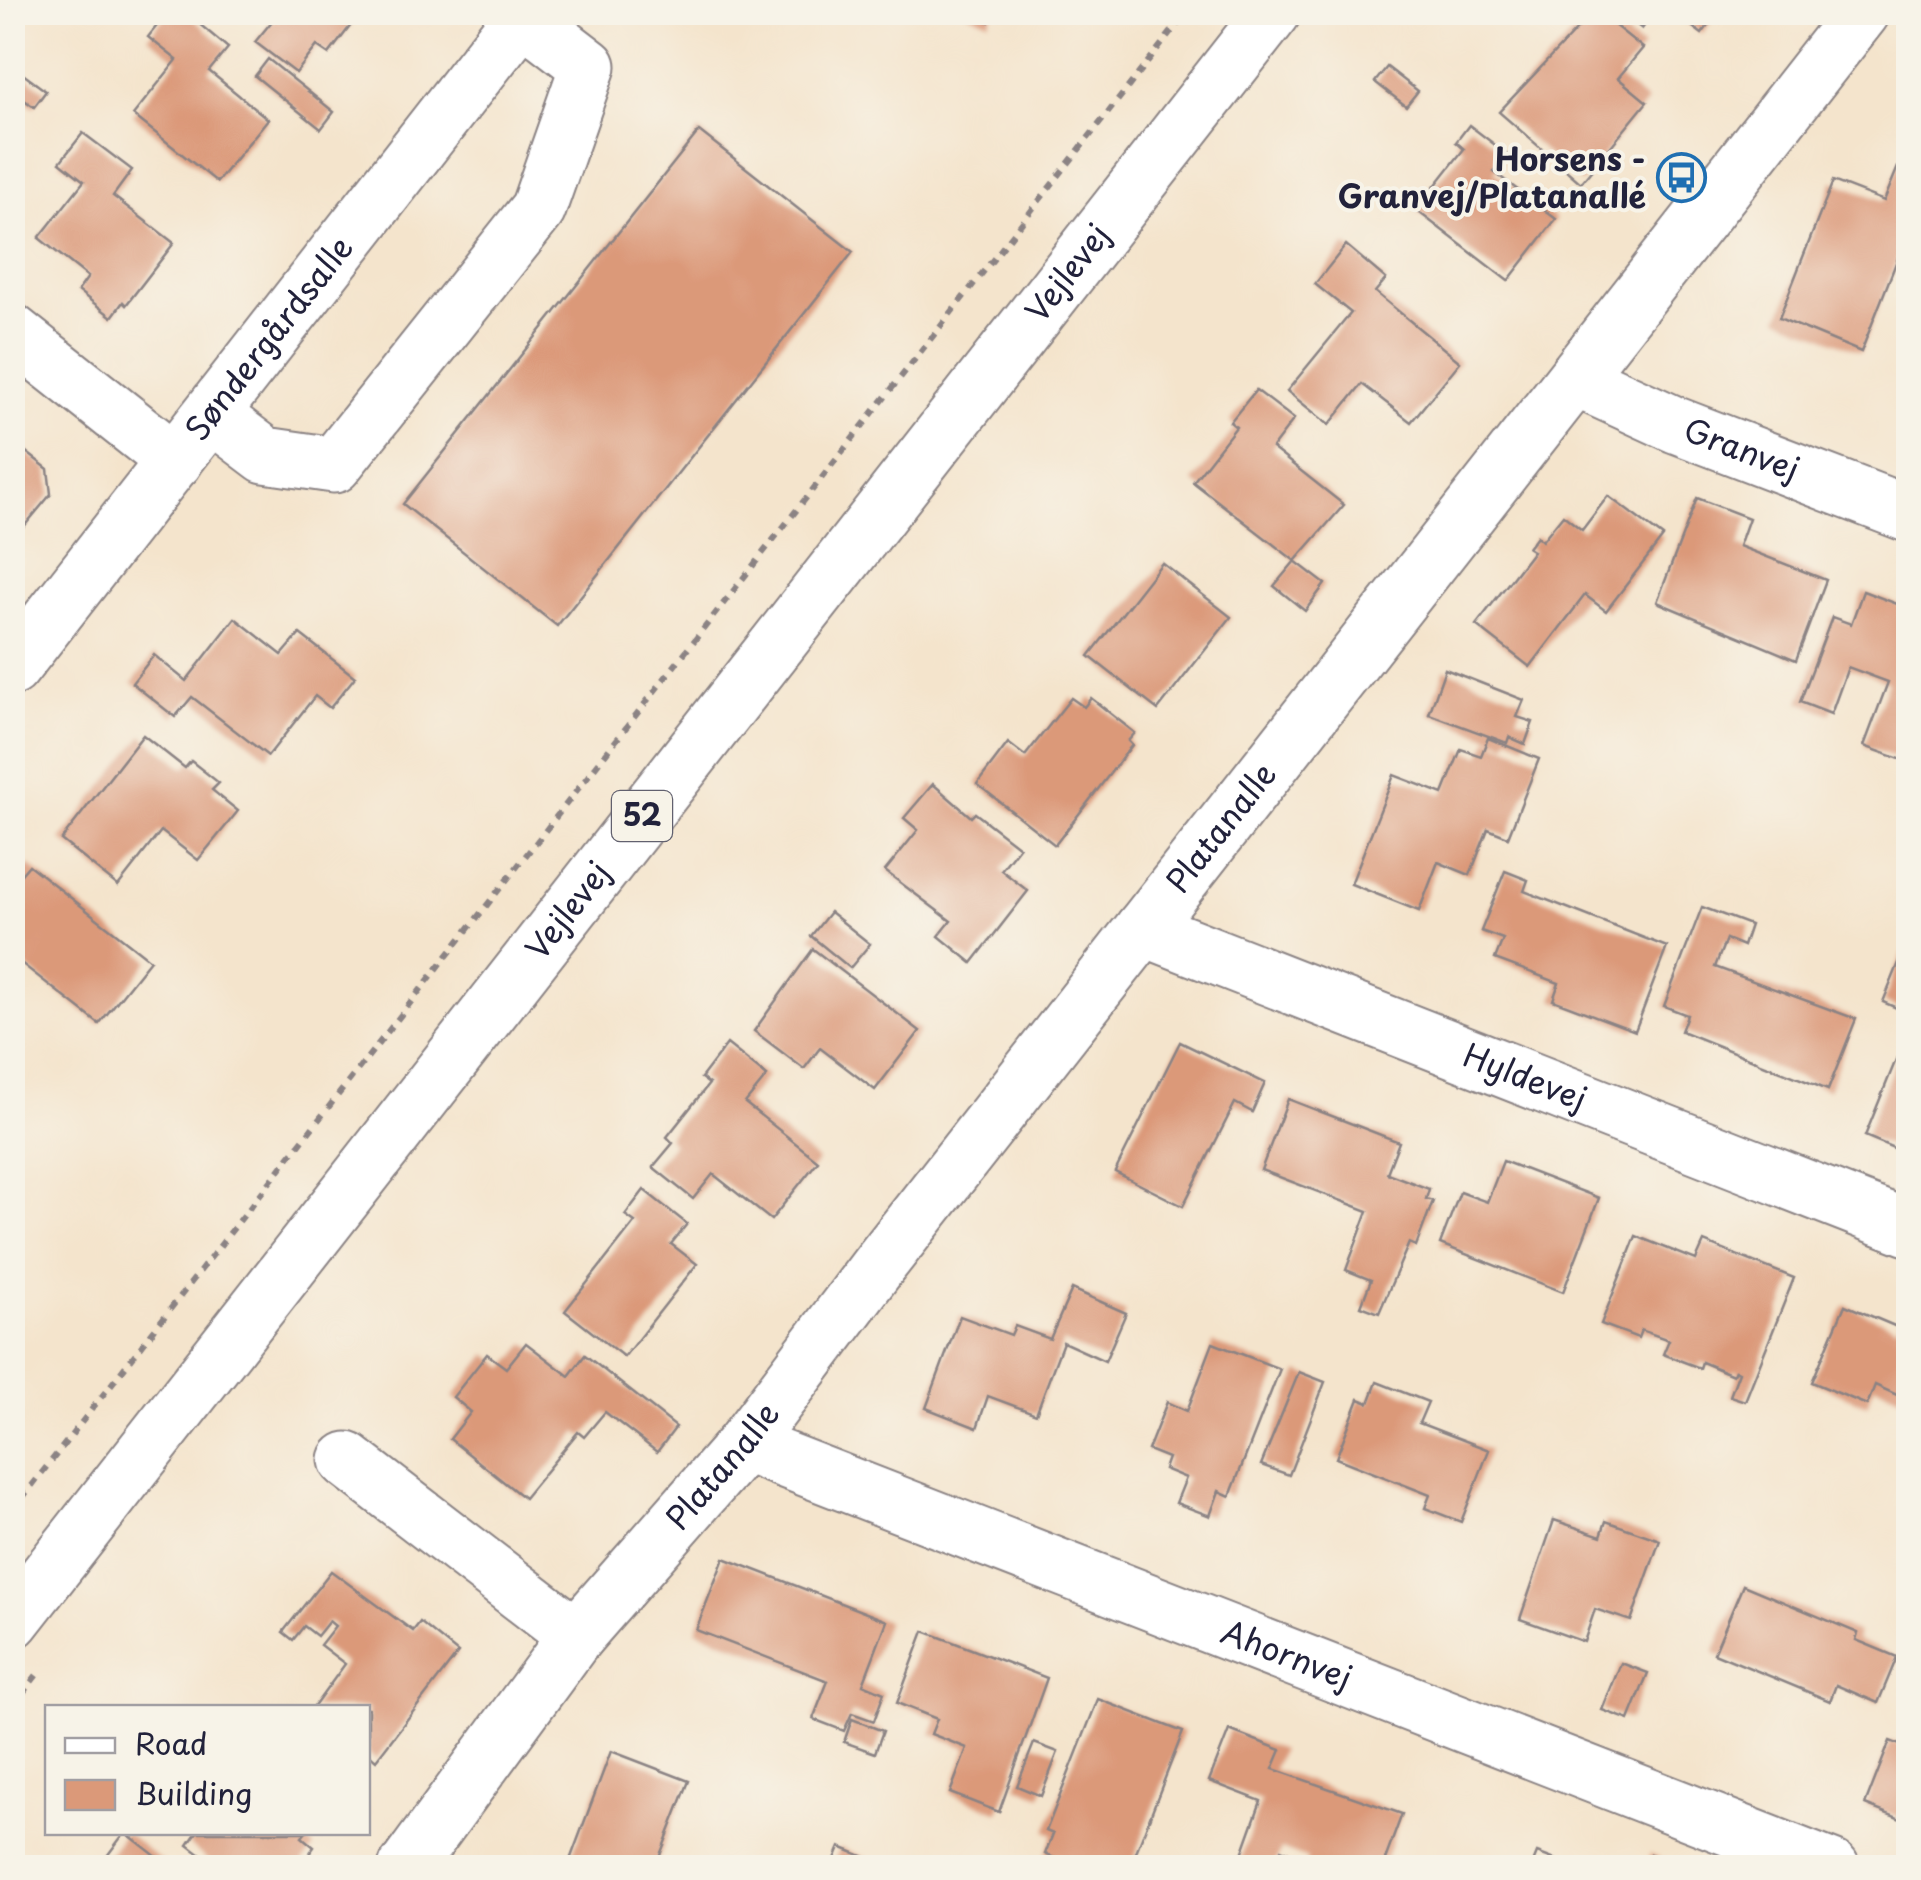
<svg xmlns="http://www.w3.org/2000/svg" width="1921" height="1880" font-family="'Playpen Sans',sans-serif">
	<rect width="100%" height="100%" fill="#f7f3e8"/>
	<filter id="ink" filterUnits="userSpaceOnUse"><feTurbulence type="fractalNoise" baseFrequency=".01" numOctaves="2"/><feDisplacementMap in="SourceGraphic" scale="20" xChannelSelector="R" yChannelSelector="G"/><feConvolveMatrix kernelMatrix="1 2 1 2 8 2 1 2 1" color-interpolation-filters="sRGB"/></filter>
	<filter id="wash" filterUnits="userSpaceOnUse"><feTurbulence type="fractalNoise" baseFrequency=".0048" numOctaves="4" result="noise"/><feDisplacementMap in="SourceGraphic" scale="40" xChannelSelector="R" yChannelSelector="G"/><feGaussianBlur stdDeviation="2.25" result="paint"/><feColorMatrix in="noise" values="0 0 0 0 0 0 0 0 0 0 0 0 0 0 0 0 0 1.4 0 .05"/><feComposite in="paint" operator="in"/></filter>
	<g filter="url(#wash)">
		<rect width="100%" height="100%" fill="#f4e4cc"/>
		<g id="blocks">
			<!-- building -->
			<g fill="#db9979">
				<path d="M168,12H185L228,48L209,71L268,119L217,182L133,115L177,60L148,37Z"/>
				<path d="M274,12H361L329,54L317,46L296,73L255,42L277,15Z"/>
				<path d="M964,12H993L989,22Z"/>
				<path d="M1565,12H1588L1600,22L1604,17L1643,48L1618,78L1647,102L1581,183L1499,112L1578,28L1563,16Z"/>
				<path d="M1620,12H1654L1642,29Z"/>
				<path d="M1673,12H1718L1702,34Z"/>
				<path d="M268,59L334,112L321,129L255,76Z"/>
				<path d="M12,66L46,91L34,107L12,91Z"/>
				<path d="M1387,67L1418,91L1406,106L1375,82Z"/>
				<path d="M1469,125L1507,154L1494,172L1556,219L1508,281L1416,210L1464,149L1456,142Z"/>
				<path d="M699,131L853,252L557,626L403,504Z"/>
				<path d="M83,133L132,170L113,196L174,243L126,305L123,302L112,317L78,291L88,277L39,238L84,181L60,162Z"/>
				<path d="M1900,162L1908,165V232L1861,352L1779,318L1833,181L1884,201Z"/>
				<path d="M1346,245L1386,279L1375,292L1460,362L1411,422L1362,384L1329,425L1287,391L1351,313L1315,284Z"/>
				<path d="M1256,390L1294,419L1272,448L1344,505L1295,561L1193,482L1236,427L1230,422Z"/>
				<path d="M12,441L48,469L51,494L12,541Z"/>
				<path d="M1608,496L1663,537L1606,611L1585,595L1530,667L1476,625L1533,551L1528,548L1537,536L1542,541L1563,515L1582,530Z"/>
				<path d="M1697,498L1749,518L1739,546L1826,580L1796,660L1657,602Z"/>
				<path d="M1295,561L1325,584L1305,611L1274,586Z"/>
				<path d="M1162,563L1231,617L1158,710L1089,656Z"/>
				<path d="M1863,591L1908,608V762L1864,746L1888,682L1848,667L1831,714L1800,702L1832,617L1851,624Z"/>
				<path d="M235,618L282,655L300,634L355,677L330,708L315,696L268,756L192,697L175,717L132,683L154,655L186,681Z"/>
				<path d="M1445,669L1524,700L1517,717L1533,722L1525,744L1509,737L1507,743L1429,714Z"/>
				<path d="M1071,698L1084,707L1091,698L1135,733L1128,741L1132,745L1055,845L977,784L1008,743L1025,756Z"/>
				<path d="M143,735L185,768L191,761L219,783L212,790L238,811L198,860L161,831L118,886L61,840Z"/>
				<path d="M1488,738L1539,759L1508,837L1488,829L1470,875L1438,862L1419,911L1351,884L1394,775L1443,794L1461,749L1481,756Z"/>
				<path d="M933,784L971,817L975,813L1019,847L1001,870L1028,891L972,963L939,936L951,921L885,871L918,830L904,818Z"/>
				<path d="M29,865L150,960L99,1024L12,956V885Z"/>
				<path d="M1505,871L1528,880L1524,891L1667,947L1635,1031L1553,1000L1559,983L1495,959L1503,939L1481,931Z"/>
				<path d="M1702,907L1750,925L1743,946L1726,939L1715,967L1856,1019L1828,1090L1681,1031L1687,1015L1664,1006Z"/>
				<path d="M830,912L870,944L850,968L811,936Z"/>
				<path d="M1905,948L1908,949V1013L1883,1002Z"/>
				<path d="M813,949L920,1031L875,1090L820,1048L804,1069L754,1031Z"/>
				<path d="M1908,1030V1154L1865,1136Z"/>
				<path d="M1180,1042L1265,1083L1252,1112L1235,1103L1183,1206L1115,1172Z"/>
				<path d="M727,1044L767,1076L745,1103L818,1161L771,1220L713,1174L693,1199L653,1167L673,1143L667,1137L709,1084L701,1078Z"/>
				<path d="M1288,1099L1399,1142L1387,1173L1429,1189L1426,1199L1433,1201L1416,1246L1409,1243L1379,1313L1361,1306L1371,1280L1346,1270L1368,1211L1261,1170Z"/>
				<path d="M1503,1161L1599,1198L1563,1292L1440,1244L1460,1192L1487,1202Z"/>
				<path d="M644,1190L687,1224L671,1244L697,1264L624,1357L565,1311L635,1222L625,1215Z"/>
				<path d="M1636,1236L1696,1260L1704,1242L1794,1278L1745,1401L1730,1396L1739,1372L1735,1370L1733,1375L1702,1362L1700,1368L1663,1354L1669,1340L1641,1330L1638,1338L1601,1324Z"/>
				<path d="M1072,1289L1126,1313L1105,1361L1063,1342L1036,1414L988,1396L977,1428L926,1408L960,1316L1011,1335L1015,1326L1050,1339Z"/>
				<path d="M1845,1305L1897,1327L1902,1316L1908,1319V1400L1875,1385L1867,1405L1812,1382Z"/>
				<path d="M526,1343L569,1376L585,1355L676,1427L657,1452L605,1412L584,1437L578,1432L524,1498L450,1439L471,1412L453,1397L487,1354L506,1368Z"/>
				<path d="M1213,1343L1280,1369L1230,1496L1219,1491L1210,1516L1176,1503L1186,1478L1164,1469L1168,1458L1148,1450L1167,1402L1187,1411Z"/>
				<path d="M1299,1372L1325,1382L1289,1475L1261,1465Z"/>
				<path d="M1377,1382L1428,1402L1419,1423L1489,1450L1461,1522L1425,1508L1430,1495L1336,1458L1359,1399L1369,1403Z"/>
				<path d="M1908,1410V1441L1897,1436Z"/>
				<path d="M1554,1520L1601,1536L1606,1521L1660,1540L1631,1621L1595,1609L1584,1642L1520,1619Z"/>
				<path d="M724,1558L887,1621L863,1684L884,1693L874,1721L852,1713L844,1731L813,1719L828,1681L696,1630Z"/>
				<path d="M331,1571L413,1631L420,1622L458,1653L376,1760L368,1753V1708H313L345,1664L320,1645L335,1626L329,1621L317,1636L304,1626L293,1640L283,1632Z"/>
				<path d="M1743,1585L1858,1633L1856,1640L1897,1657L1878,1703L1836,1685L1830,1701L1714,1653Z"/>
				<path d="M924,1631L1047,1678L999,1812L950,1793L967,1748L931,1734L937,1719L897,1703Z"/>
				<path d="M1621,1663L1648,1673L1629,1720L1602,1710Z"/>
				<path d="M1098,1699L1183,1732L1131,1865L1119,1861L1117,1868H1077L1045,1854L1053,1834L1046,1831Z"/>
				<path d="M852,1719L883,1731L875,1753L844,1742Z"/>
				<path d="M1229,1730L1281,1750L1273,1769L1402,1814L1382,1868H1304L1307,1859L1281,1849L1274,1868H1237L1261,1801L1209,1781Z"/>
				<path d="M1890,1741L1908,1748V1822L1865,1805Z"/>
				<path d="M1034,1743L1058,1752L1041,1796L1017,1786Z"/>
				<path d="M611,1751L689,1781L655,1868H567Z"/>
				<path d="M125,1832L166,1864L164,1868H98Z"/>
				<path d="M197,1832H306L302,1837L314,1847L299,1868H218L188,1845Z"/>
				<path d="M840,1847L882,1864L880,1868L832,1866Z"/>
				<path d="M1537,1853L1574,1867V1868H1531Z"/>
				<path d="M1650,1854L1677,1864L1675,1868H1646Z"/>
			</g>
		</g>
	</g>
	<g filter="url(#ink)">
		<use href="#blocks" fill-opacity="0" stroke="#8b8384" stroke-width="2.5"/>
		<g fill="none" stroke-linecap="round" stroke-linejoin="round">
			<defs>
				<g id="minor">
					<path d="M12,332L175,461"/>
					<path id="s1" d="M1576,379L1676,425L1908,514"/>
					<path d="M212,415L265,455L334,465L538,209L588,66L523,16"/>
					<path id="s2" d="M12,668L525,12"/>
					<path id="s3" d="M1143,928L1908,1228"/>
					<path id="s4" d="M744,1444L1832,1868"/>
					<path d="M347,1460L576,1636"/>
					<path id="s5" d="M406,1868L576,1636L744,1444L881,1262L1862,12"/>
				</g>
				<g id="major">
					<path id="s6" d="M12,1621L1273,12"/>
				</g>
			</defs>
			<!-- minor casing -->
			<use href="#minor" stroke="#8b8384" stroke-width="59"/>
			<!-- major casing -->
			<use href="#major" stroke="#8b8384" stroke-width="59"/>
			<!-- path -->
			<g stroke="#8b8384" stroke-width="6" stroke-dasharray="8 8" stroke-linecap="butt">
				<path d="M1329,24L1338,12"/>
				<path d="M12,1511L1187,12"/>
				<path d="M12,1707L39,1672"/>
			</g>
			<!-- minor -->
			<use href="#minor" stroke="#fff" stroke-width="55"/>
			<!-- major -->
			<use href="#major" stroke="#fff" stroke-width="55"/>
		</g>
	</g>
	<!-- icons -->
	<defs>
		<symbol id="bus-ring" viewBox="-11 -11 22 22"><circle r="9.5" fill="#f7f3e8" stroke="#1f6fb2" stroke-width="1.5"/><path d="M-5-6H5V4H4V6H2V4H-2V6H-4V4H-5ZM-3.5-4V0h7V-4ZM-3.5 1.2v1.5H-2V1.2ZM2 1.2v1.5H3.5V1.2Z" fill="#1f6fb2"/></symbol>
	</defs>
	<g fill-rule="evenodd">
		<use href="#bus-ring" x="1654" y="150" width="55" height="55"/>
	</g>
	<g text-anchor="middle" stroke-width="8" stroke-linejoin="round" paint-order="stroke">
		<!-- shield labels -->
		<rect fill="#f7f3e8" stroke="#62616f" stroke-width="2.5" x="612" y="791" width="60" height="50" rx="8"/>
		<g font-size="30" font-weight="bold" fill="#22223b">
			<text x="642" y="826">52</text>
		</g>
		<!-- poi labels -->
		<g font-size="32" font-weight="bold" fill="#22223b" stroke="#f7f3e8" text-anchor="end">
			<text x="1646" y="171">Horsens -<tspan x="1646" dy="37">Granvej/Platanallé</tspan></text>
		</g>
		<!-- street labels -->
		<g font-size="32" fill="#22223b" stroke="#f7f3e8">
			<text dy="11" stroke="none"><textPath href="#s6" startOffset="1712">Vejlevej</textPath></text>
			<text dy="11" stroke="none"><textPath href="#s2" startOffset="418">Søndergårdsalle</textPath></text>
			<text dy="11" stroke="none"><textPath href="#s1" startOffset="180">Granvej</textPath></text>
			<text dy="11" stroke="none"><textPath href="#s5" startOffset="1322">Platanalle</textPath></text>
			<text dy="11" stroke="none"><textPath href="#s6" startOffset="902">Vejlevej</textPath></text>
			<text dy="11" stroke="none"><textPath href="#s3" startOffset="410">Hyldevej</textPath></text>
			<text dy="11" stroke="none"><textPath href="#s5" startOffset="512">Platanalle</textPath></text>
			<text dy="11" stroke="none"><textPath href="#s4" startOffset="582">Ahornvej</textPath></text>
		</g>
	</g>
	<!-- margin -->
	<rect width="1921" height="1880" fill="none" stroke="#f7f3e8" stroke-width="50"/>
	<!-- legend -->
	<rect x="45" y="1705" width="325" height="130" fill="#f7f3e8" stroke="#a29fa3" stroke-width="2.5"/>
	<rect x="65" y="1738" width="50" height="15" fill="#ffffff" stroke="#a29fa3" stroke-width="2.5"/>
	<text x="135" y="1755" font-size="30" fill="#22223b">Road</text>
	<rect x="65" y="1780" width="50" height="30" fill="#db9979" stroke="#a29fa3" stroke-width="2.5"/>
	<text x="135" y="1805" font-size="30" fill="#22223b">Building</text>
</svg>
